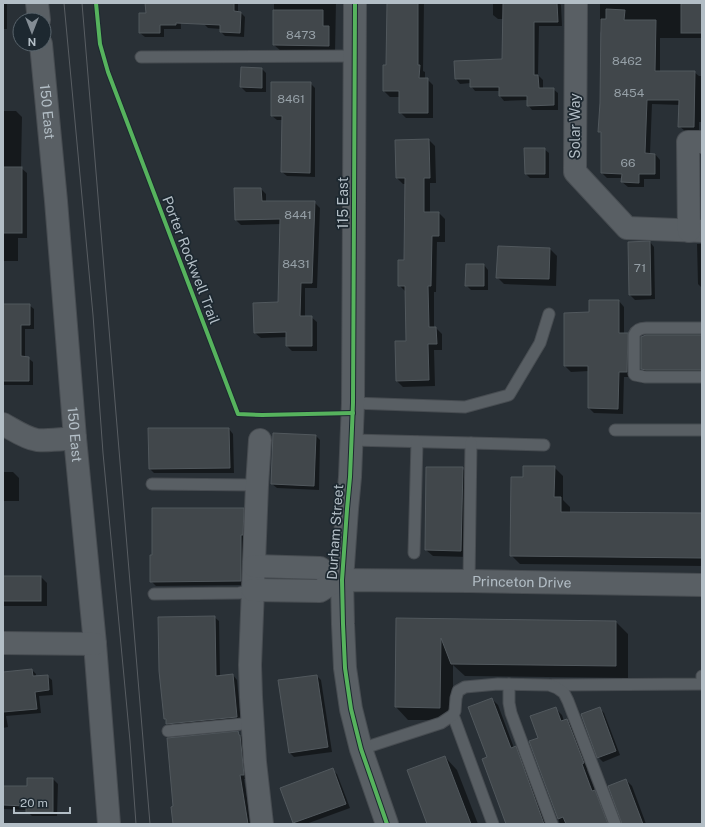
<svg xmlns="http://www.w3.org/2000/svg" width="705" height="827" font-family="'Public Sans',sans-serif">
	<rect width="100%" height="100%" fill="#293036"/>
	<!-- shadow -->
	<g fill="#0007">
		<rect x="3" y="3" width="4" height="26"/>
		<path d="M146,3H180L181,29H164V37H145L140,33L147,14Z"/>
		<path d="M204,3H238V12L241,13L245,17L244,37L225,36L221,32V29L208,28L204,24Z"/>
		<path d="M274,3H336L335,52L281,51L274,45Z"/>
		<path d="M388,3H424L423,71L425,72V79H427L433,85V118H406L400,112V97H390L384,91L387,66Z"/>
		<path d="M493,3H559L561,5L562,26H539L538,75L543,80V89H553L558,93V110H532L528,105V100L504,101L500,96V91H475L471,86V83L460,84L456,79L503,60L504,19H498L493,15Z"/>
		<path d="M600,3H702V38H660V72H694L699,76H702V122H699V132L685,131L679,126L680,105L652,104L650,154H655L660,160V179H644V187H628L622,182L623,178H607L602,173V134L599,131L601,103V33L600,31Z"/>
		<path d="M242,68L262,69L266,73V92H246L241,87Z"/>
		<path d="M3,76L4,77V111H16L22,117L21,168L27,173V238H18V261H3Z"/>
		<path d="M310,83L315,88V177L287,176L282,172L283,120H277L272,116Z"/>
		<path d="M429,140L435,146L436,183H430V213H439L445,219V242H437L436,292H434V328H436L442,334V350H434L435,386L403,387L397,381L407,342L406,291H405L399,285L405,261L406,184H403L397,178Z"/>
		<path d="M544,149L549,153V178H530L526,174Z"/>
		<path d="M235,189H261L266,194V202H314L320,208L317,288H305V317H311L317,322V351H292L287,346V337L261,338L255,333L279,303L281,224L241,225L236,220Z"/>
		<path d="M650,242L654,247L655,299L635,300L630,295L629,243Z"/>
		<path d="M697,244H702V288L698,284Z"/>
		<path d="M550,249L557,256L556,286L504,284L497,277Z"/>
		<path d="M484,265L488,270V290H471L466,285Z"/>
		<path d="M619,301L624,307V334H627L633,339L632,377H624L623,414L594,413L589,408V371L571,372L565,366V314L590,313Z"/>
		<path d="M3,305H29L34,309V329H25V358H28L33,362V385H3Z"/>
		<path d="M702,336V379L651,378L642,369Z"/>
		<path d="M229,429L233,434L234,473H154L150,469Z"/>
		<path d="M316,436L320,440L319,490L277,488L272,484Z"/>
		<path d="M554,467L563,476V500L570,507V513L702,514V566L520,564L511,555L524,478Z"/>
		<path d="M462,468L469,475L468,557L433,556L426,550Z"/>
		<path d="M3,472H13L19,478V501H3Z"/>
		<path d="M243,509L248,514L245,585L156,586L151,581Z"/>
		<path d="M3,577H41L47,583V606H3Z"/>
		<path d="M214,617L219,621L220,677L233,675L237,680L241,722L172,728L167,724V721L165,719Z"/>
		<path d="M397,619L616,622L628,634V678L465,676L453,665V720H408L396,707Z"/>
		<path d="M32,670L36,674V677L47,676L52,680L53,695L39,696L41,713L6,716L8,727L3,728V673Z"/>
		<path d="M317,676L321,680L332,752L294,757L290,753Z"/>
		<path d="M492,699L498,705L514,748L515,747L522,753L548,824H507L488,757Z"/>
		<path d="M556,709L562,715L564,721L567,720L573,727L590,769L587,770L596,793L601,798L611,824H560L530,742L540,738Z"/>
		<path d="M600,709L604,713L620,755L603,762L598,757Z"/>
		<path d="M238,732L242,737L248,779H244L251,824H174Z"/>
		<path d="M445,757L457,770L478,824H428Z"/>
		<path d="M332,770L337,774L350,808L306,824H295L293,822Z"/>
		<path d="M53,779L58,784L57,816H32L27,811V810L3,809V787H28Z"/>
		<path d="M626,780L632,786L646,824H623Z"/>
	</g>
	<!-- building -->
	<g fill="#41474b" stroke="#51585d">
		<path d="M145,3H234V11L241,12L240,33L220,32V25L176,23V25H160V33H139V13H146Z"/>
		<path d="M387,3H418V65H420L419,78H428V113H399V91H383V65H386Z"/>
		<path d="M503,3H557L558,22H534V75H538L539,88H554V105L527,106V96H499V87H470V79H455L454,61L502,59Z"/>
		<rect x="681" y="3" width="21" height="30"/>
		<path d="M606,9L625,10L624,20H656L655,71H695L694,127H678L679,100H647L645,153L655,154V174H639V183L621,182L622,174L601,173V132H598L600,103L601,19H606Z"/>
		<path d="M273,10H323V26H329V46L273,45Z"/>
		<path d="M241,67L262,68V88L240,87Z"/>
		<path d="M271,82H311L310,173L281,172L282,116H271Z"/>
		<path d="M429,139L430,178H424V212H439V236H432L431,286H428L429,327H436L437,344H428L429,380L396,381L395,341H406L405,286H398V260H404L405,178H396L395,140Z"/>
		<path d="M524,148H545V174H525Z"/>
		<rect x="3" y="167" width="19" height="66"/>
		<path d="M234,188H261L262,201H315L312,283H301L300,316H312V346H286V332L254,333L253,303L278,302L280,219L235,220Z"/>
		<path d="M650,241L651,295H629L628,242Z"/>
		<path d="M498,246L550,248L549,279L496,278Z"/>
		<path d="M466,264H484V286H465Z"/>
		<path d="M589,300H619V333H628L627,372H619L618,409L588,408V366H564V313L589,312Z"/>
		<path d="M3,304H30V325H21V356L29,357V381H3Z"/>
		<path d="M646,335H702V370H646L641,369V337Z"/>
		<path d="M148,428H229L230,468L149,469Z"/>
		<path d="M273,433L316,435L314,486L271,484Z"/>
		<path d="M523,466H555L554,497H561V512L702,513V558L510,556L511,477H523Z"/>
		<path d="M426,467H463L461,551L425,550Z"/>
		<path d="M152,508H244L243,535H241V581L150,582V555H152Z"/>
		<rect x="3" y="576" width="38" height="25"/>
		<path d="M215,616L216,676L233,674L237,717L166,724V719H164L159,671L158,617Z"/>
		<path d="M396,618L616,621V666L451,664L441,638L440,708L395,707Z"/>
		<path d="M32,669L33,676L48,675L49,690L35,692L37,709L3,712V672Z"/>
		<path d="M317,675L328,747L289,753L278,680Z"/>
		<path d="M492,698L511,748L516,746L544,824H506L482,759L487,757L468,707Z"/>
		<path d="M556,707L561,721L567,719L584,763L582,764L592,791L595,790L608,824H566L563,817L558,819L529,741L538,738L530,716Z"/>
		<path d="M600,707L616,751L597,758L581,714Z"/>
		<path d="M238,731L239,735H240L244,775H240L248,824H173L171,807L173,806L167,738Z"/>
		<path d="M445,756L471,824H427L407,770Z"/>
		<path d="M333,768L346,804L293,823L280,788Z"/>
		<path d="M27,778H53V812H26V806L3,805V786H27Z"/>
		<path d="M626,779L643,824H622L608,786Z"/>
	</g>
	<g fill="none" stroke-linecap="round" stroke-linejoin="round">
		<defs>
			<g id="lane">
				<path d="M141,57L354,56"/>
				<path d="M702,328H646C640,328 636,330 634,335V374L635,375L645,377H702"/>
				<path d="M353,403L465,407L509,395L540,343L549,314"/>
				<path d="M615,430H702"/>
				<path d="M352,440L544,445"/>
				<path d="M152,484L257,485"/>
				<path d="M414,553L417,442"/>
				<path d="M469,581L471,443"/>
				<path d="M154,594L239,593L253,590"/>
				<path d="M509,684V703L511,713L552,824"/>
				<path d="M552,685L702,684V676"/>
				<path d="M453,715L493,824"/>
				<path d="M168,731L253,723"/>
				<path d="M361,749L441,723L453,715L455,711L456,698L458,691L465,687L498,684L549,685L557,688L564,693L568,701L615,824"/>
			</g>
			<g id="street">
				<path d="M37,3L39,20"/>
				<path d="M355,3L353,403L350,477L347,509L342,580L343,624L345,668L351,709L361,749L387,824"/>
				<path d="M576,3L575,172L627,228L702,231"/>
				<path id="s1" d="M41,44L56,201L75,438L95,644L109,824"/>
				<path d="M689,231L688,142H702"/>
				<path d="M3,424C14,430 25,438 37,440C50,441 63,439 75,438"/>
				<path d="M260,440L257,485L250,665L251,697L255,762L262,824"/>
				<path d="M254,566L320,568L337,580"/>
				<path id="s2" d="M253,590L320,591L337,580L469,581L702,585"/>
				<path d="M3,643L95,644"/>
			</g>
		</defs>
		<!-- lane casing -->
		<use href="#lane" stroke="#474c51" stroke-width="13"/>
		<!-- street casing -->
		<use href="#street" stroke="#474c51" stroke-width="24"/>
		<!-- lane -->
		<use href="#lane" stroke="#595f64" stroke-width="11"/>
		<!-- street -->
		<use href="#street" stroke="#595f64" stroke-width="22"/>
		<!-- tram -->
		<g stroke="#585d62" stroke-width="1">
			<path d="M64,3L93,315L103,453L130,741L136,824"/>
			<path d="M82,3L150,824"/>
		</g>
		<defs>
			<g id="cycleway">
				<path d="M96,3L100,44L108,72L238,414L262,415L353,413"/>
				<path d="M355,3L353,403L350,477L347,509L342,580L343,624L345,668L351,709L361,749L387,824"/>
			</g>
		</defs>
		<!-- cycleway casing -->
		<use href="#cycleway" stroke="#1d2830" stroke-width="6"/>
		<!-- cycleway -->
		<use href="#cycleway" stroke="#56b35d" stroke-width="4"/>
	</g>
	<g text-anchor="middle" stroke-width="3.5" stroke-linejoin="round" paint-order="stroke">
		<!-- number labels -->
		<g font-size="12" fill="#96a0a7">
			<text x="301" y="39">8473</text>
			<text x="627" y="65">8462</text>
			<text x="629" y="97">8454</text>
			<text x="291" y="103">8461</text>
			<text x="628" y="167">66</text>
			<text x="298" y="219">8441</text>
			<text x="296" y="268">8431</text>
			<text x="640" y="272">71</text>
		</g>
		<!-- street labels -->
		<g font-size="14" fill="#b3bec6" stroke="#1d2830">
			<text dy="5" stroke="none"><textPath href="#s1" startOffset="68">150 East</textPath></text>
			<text transform="translate(575 126) rotate(-90)" y="5">Solar Way</text>
			<text transform="translate(343 203) rotate(-90)" y="5">115 East</text>
			<text transform="translate(191 260) rotate(69)" y="5">Porter Rockwell Trail</text>
			<text dy="5" stroke="none"><textPath href="#s1" startOffset="392">150 East</textPath></text>
			<text transform="translate(335 532) rotate(-86)" y="5">Durham Street</text>
			<text dy="5" stroke="none"><textPath href="#s2" startOffset="272">Princeton Drive</textPath></text>
		</g>
	</g>
	<!-- border -->
	<rect width="705" height="827" fill="none" stroke="#b3bec6" stroke-width="8"/>
	<!-- north arrow -->
	<g transform="translate(32 32) rotate(180)"><circle r="19" fill="#1d2830" stroke="#59646c"/>
	<path d="M0-3L7 15L0 10L-7 15Z" fill="#838c94"/>
	<text y="-6" font-size="11" font-weight="bold" text-anchor="middle" fill="#b3bec6">N</text>
	</g>
	<!-- scale -->
	<path d="M14 807v6h56v-6" fill="none" stroke="#b3bec6" stroke-width="2"/>
	<text x="20" y="807" font-size="12" fill="#b3bec6" stroke="#1d2830" stroke-width="3" paint-order="stroke">20 m</text>
</svg>
